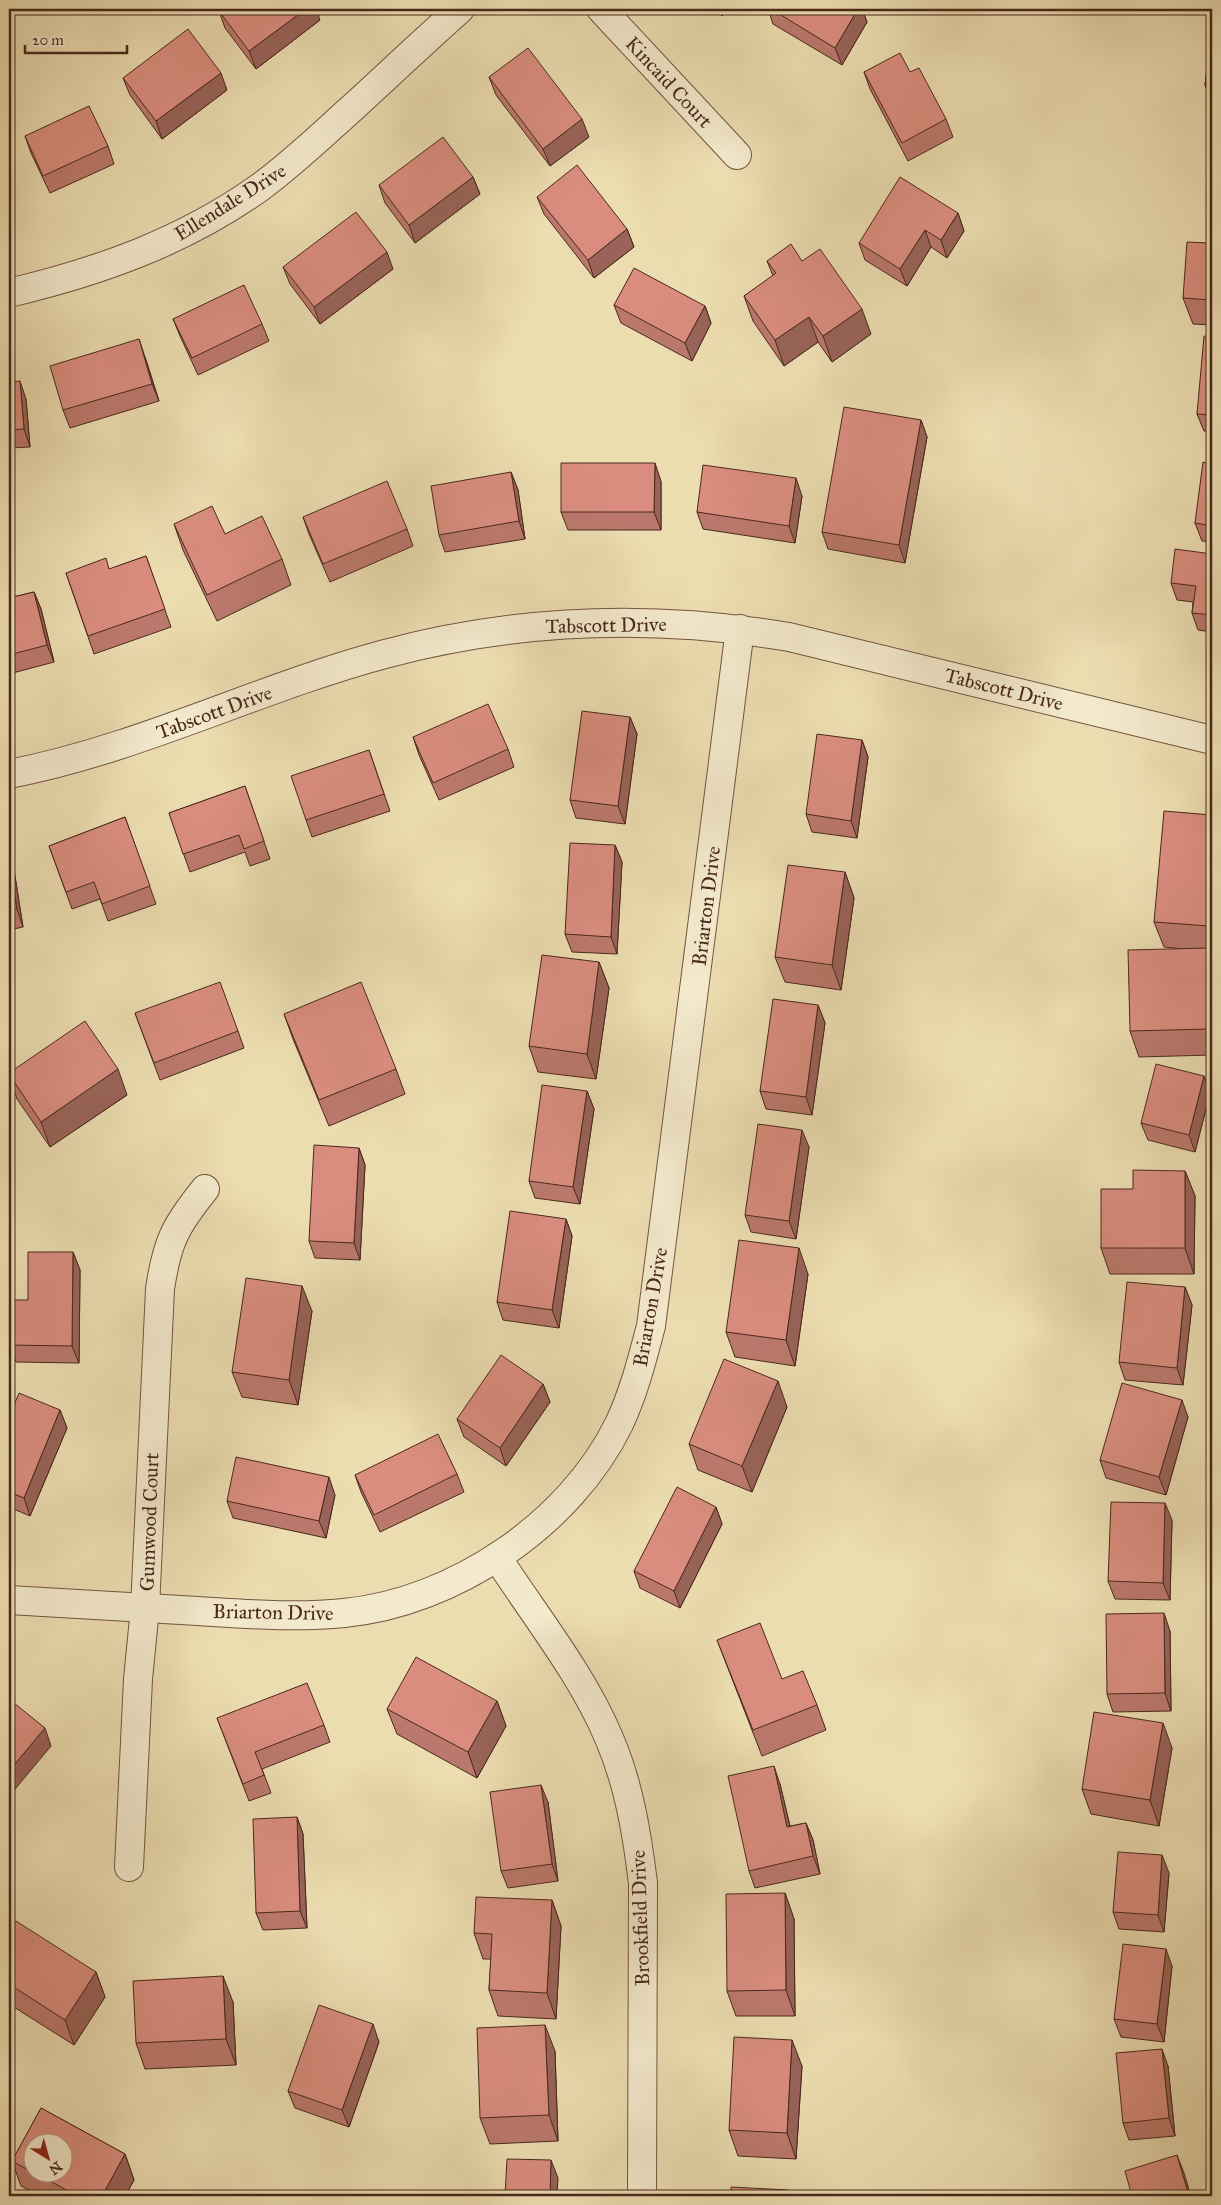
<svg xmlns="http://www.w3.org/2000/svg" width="1221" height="2205" font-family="'IM FELL Great Primer',serif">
	<rect width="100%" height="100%" fill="#ecddb1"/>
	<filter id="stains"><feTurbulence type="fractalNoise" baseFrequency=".004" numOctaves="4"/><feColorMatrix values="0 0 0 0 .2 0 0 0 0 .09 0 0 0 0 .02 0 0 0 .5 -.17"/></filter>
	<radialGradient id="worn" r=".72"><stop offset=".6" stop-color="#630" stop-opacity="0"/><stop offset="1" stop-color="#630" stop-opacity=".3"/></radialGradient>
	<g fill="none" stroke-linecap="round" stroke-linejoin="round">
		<defs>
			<g id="street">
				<path d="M601,9L737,155"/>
				<path d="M9,293C98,272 183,242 259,188C292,164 321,136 351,109C387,76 423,42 460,9"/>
				<path d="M9,774C139,749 258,688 385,654C520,618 653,614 789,637L1212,740"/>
				<path d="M497,1557C535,1616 582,1674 609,1738C629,1784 637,1834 643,1883L642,2196"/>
				<path d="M9,1600C72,1604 135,1607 198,1611C247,1614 295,1618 344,1613C455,1602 570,1524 619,1424C634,1392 642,1360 651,1326L740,629"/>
				<path d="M129,1867L138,1679L145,1608L160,1289C167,1242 175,1226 205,1189"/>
			</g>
		</defs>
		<!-- street casing -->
		<use href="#street" stroke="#725541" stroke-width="30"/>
		<!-- street -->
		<use href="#street" stroke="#f3e9cc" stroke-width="28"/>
	</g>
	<!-- wall -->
	<g fill="#bb796d" stroke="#49281c" fill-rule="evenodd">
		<path d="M715,9H729L722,16Z"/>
		<path d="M768,9H862L867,22L842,65L773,24Z"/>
		<path d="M219,11L320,20L256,69L225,28Z"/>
		<path d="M1212,30V103L1205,85Z"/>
		<path d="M864,72H910L946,119L953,137L908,161L870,89Z"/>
		<path d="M489,77L589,137L550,166L496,95Z"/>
		<path d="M123,78L227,90L162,139L130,95Z"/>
		<path d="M25,136L108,146L114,164L50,193L31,153Z"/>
		<path d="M473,177L480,194L415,243L385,203L379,185Z"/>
		<path d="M537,197L627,229L634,247L594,278L544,214Z"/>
		<path d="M958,213L964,231L947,258L931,247L907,286L865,260L859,243Z"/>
		<path d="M1212,220V325L1193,324L1183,298L1209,243Z"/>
		<path d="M767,261H802L871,334L832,362L818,342L784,366L753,321L744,296L773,276Z"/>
		<path d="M283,267L393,269L320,324L290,284Z"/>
		<path d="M614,305L705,306L711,323L692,361L621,323Z"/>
		<path d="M173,319L262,324L269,341L198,375L180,336Z"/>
		<path d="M1212,337V432L1204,431L1197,414Z"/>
		<path d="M145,357L159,401L70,428L63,410Z"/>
		<path d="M9,382L26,399L30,447L9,448Z"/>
		<path d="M921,420L927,437L905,563L828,549L822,532Z"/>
		<path d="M1212,464V542L1202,541L1195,523Z"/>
		<path d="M511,472L518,490L525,539L445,552L439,535Z"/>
		<path d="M661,481V530H568L561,512Z"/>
		<path d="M802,496L795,543L703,529L697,512Z"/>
		<path d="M303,517L407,529L413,546L330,582L309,534Z"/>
		<path d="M174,524L282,559L291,585L217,621L183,550Z"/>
		<path d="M1212,554V632L1198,630L1192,613L1193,602L1177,600L1171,583Z"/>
		<path d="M146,556L171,627L94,654L66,573L110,569Z"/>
		<path d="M34,592L41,609L54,662L9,674V598Z"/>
		<path d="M630,717L637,734L625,824L576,818L570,800Z"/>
		<path d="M413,737L508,749L514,767L439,800L419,755Z"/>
		<path d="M862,740L868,757L857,838L812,832L806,814Z"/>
		<path d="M369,750L390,811L312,837L306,820Z"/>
		<path d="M245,786L270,859L250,866L245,852L190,872L169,813Z"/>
		<path d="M1212,815V951H1209L1212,960V1055L1139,1057L1130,1031L1183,949L1164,947L1154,922Z"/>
		<path d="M125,817L156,904L108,921L100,899L72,909L49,846Z"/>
		<path d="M615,845L622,862L617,954L572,952L565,934Z"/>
		<path d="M9,857L14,870L23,927L9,930Z"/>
		<path d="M845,872L854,898L841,990L785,982L775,957Z"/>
		<path d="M599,962L609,988L596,1079L538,1072L529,1046Z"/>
		<path d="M818,1005L825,1023L812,1115L766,1109L760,1091Z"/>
		<path d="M135,1013L238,1031L244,1048L160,1080Z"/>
		<path d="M284,1014L396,1069L405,1094L329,1126L293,1039Z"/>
		<path d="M9,1073L127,1095L50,1147L17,1099L9,1076Z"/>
		<path d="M1204,1076L1210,1093L1195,1152L1148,1140L1141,1123Z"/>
		<path d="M587,1091L594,1109L580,1204L535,1198L529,1181Z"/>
		<path d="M809,1147L796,1239L751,1232L745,1215Z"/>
		<path d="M359,1148L365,1165L360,1260L315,1258L309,1241Z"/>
		<path d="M1185,1171L1195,1196L1194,1274H1110L1101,1248L1133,1189Z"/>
		<path d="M566,1219L572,1236L559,1328L503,1320L497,1302Z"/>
		<path d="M73,1252L80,1270L79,1363L16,1362L10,1345L28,1300Z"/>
		<path d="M808,1274L795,1366L735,1357L726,1332Z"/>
		<path d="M1185,1287L1192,1305L1183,1385L1125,1380L1119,1362Z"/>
		<path d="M312,1311L298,1405L242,1397L232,1372Z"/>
		<path d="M543,1384L550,1402L506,1466L464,1437L457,1419Z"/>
		<path d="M787,1407L752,1492L698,1470L689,1444Z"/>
		<path d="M60,1410L67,1428L30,1516L9,1507V1417Z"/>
		<path d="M1188,1417L1166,1495L1106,1478L1100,1460Z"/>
		<path d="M457,1474L464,1492L380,1532L361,1492L355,1475Z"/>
		<path d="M335,1495L326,1538L233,1518L227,1501Z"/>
		<path d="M716,1507L722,1524L680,1608L640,1588L634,1571Z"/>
		<path d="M1172,1520L1170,1600L1115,1599L1108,1581Z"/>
		<path d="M1170,1631L1171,1711L1113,1712L1107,1694Z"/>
		<path d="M717,1640L782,1679L817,1705L826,1730L762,1756Z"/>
		<path d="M497,1701L506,1726L477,1778L397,1734L387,1709Z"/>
		<path d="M217,1718L324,1725L330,1742L262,1769L271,1793L249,1801Z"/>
		<path d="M1172,1748L1159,1826L1091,1814L1082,1789Z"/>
		<path d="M780,1784L790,1826L806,1823L813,1840L820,1874L755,1888L749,1871Z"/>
		<path d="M548,1802L558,1881L508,1888L501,1871Z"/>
		<path d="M297,1817L303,1834L307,1928L263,1930L256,1913Z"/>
		<path d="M1169,1873L1164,1932L1119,1929L1113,1912Z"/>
		<path d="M785,1893L794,1919L795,2016H736L727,1991Z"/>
		<path d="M552,1900L561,1926L556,2019L498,2016L489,1990L491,1959H483L474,1933Z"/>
		<path d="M9,1932L96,1972L105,1997L74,2045L9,2004Z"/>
		<path d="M1172,1966L1164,2042L1121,2037L1114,2019Z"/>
		<path d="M233,2002L236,2065L145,2069L136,2043Z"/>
		<path d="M379,2042L349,2127L295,2108L288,2091Z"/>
		<path d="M555,2051L558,2141L490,2144L480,2118Z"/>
		<path d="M802,2066L796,2159L738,2156L729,2130Z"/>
		<path d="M1168,2066L1175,2136L1129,2140L1123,2123Z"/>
		<path d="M41,2108L125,2154L134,2180L125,2196H40L21,2186L12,2161ZM32,2142H62V2172H32Z"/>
	</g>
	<!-- shaded-wall -->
	<g fill="#996359" stroke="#49281c">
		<path d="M306,9H316L320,20L256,69L249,51Z"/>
		<path d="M719,9H729L722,16Z"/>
		<path d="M858,9H862L867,22L842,65L835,48Z"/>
		<path d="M221,73L227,90L162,139L156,121Z"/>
		<path d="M582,119L589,137L550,166L543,149Z"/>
		<path d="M473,177L480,194L415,243L409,225Z"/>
		<path d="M958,213L964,231L947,258L941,240Z"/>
		<path d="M627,229L634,247L594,278L588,260Z"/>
		<path d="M925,230L931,247L907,286L900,269Z"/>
		<path d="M387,252L393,269L320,324L314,307Z"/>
		<path d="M705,306L711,323L692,361L685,343Z"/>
		<path d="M862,309L871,334L832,362L823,336Z"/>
		<path d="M809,317L818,342L784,366L775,340Z"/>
		<path d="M139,339L145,357L159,401L152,384Z"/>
		<path d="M20,381L26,399L30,447L24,429Z"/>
		<path d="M921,420L927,437L905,563L899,545Z"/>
		<path d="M655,463L661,481V530L654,512Z"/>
		<path d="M511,472L518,490L525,539L519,521Z"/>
		<path d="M796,478L802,496L795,543L789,526Z"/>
		<path d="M34,592L41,609L54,662L47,645Z"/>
		<path d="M630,717L637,734L625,824L618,806Z"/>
		<path d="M862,740L868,757L857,838L851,821Z"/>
		<path d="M615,845L622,862L617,954L611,937Z"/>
		<path d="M9,857L14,870L23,927L17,909L9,861Z"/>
		<path d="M845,872L854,898L841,990L832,965Z"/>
		<path d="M1212,894V935L1209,926Z"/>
		<path d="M1208,948L1212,960V1037L1210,1029Z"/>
		<path d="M599,962L609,988L596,1079L587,1054Z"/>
		<path d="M818,1005L825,1023L812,1115L806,1097Z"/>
		<path d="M118,1069L127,1095L50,1147L41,1122Z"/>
		<path d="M1204,1076L1210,1093L1195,1152L1189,1135Z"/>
		<path d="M587,1091L594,1109L580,1204L573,1187Z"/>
		<path d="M802,1130L809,1147L796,1239L789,1221Z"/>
		<path d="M359,1148L365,1165L360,1260L354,1243Z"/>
		<path d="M1185,1171L1195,1196L1194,1274L1185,1248Z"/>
		<path d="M566,1219L572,1236L559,1328L552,1310Z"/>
		<path d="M799,1248L808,1274L795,1366L786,1340Z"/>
		<path d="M73,1252L80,1270L79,1363L72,1346Z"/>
		<path d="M302,1286L312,1311L298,1405L289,1380Z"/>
		<path d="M1185,1287L1192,1305L1183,1385L1177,1368Z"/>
		<path d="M778,1381L787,1407L752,1492L742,1466Z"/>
		<path d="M543,1384L550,1402L506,1466L500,1448Z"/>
		<path d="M1182,1400L1188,1417L1166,1495L1159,1477Z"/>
		<path d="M60,1410L67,1428L30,1516L24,1498Z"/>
		<path d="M329,1477L335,1495L326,1538L319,1521Z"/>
		<path d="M1165,1503L1172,1520L1170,1600L1163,1583Z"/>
		<path d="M716,1507L722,1524L680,1608L674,1591Z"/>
		<path d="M1164,1613L1170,1631L1171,1711L1165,1693Z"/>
		<path d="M497,1701L506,1726L477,1778L468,1752Z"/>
		<path d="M1163,1723L1172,1748L1159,1826L1150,1800Z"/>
		<path d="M45,1728L51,1746L11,1794L9,1787V1771Z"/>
		<path d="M774,1766L780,1784L794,1844L787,1827Z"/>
		<path d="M541,1785L548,1802L558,1881L552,1864Z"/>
		<path d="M297,1817L303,1834L307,1928L300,1911Z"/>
		<path d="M9,1822L11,1829L9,1882Z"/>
		<path d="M806,1823L813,1840L820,1874L813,1856Z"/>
		<path d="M1162,1855L1169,1873L1164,1932L1158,1915Z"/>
		<path d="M785,1893L794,1919L795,2016L786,1990Z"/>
		<path d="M552,1900L561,1926L556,2019L547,1993Z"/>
		<path d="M1166,1949L1172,1966L1164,2042L1157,2024Z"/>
		<path d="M96,1972L105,1997L74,2045L65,2020Z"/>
		<path d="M223,1976L233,2002L236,2065L226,2039Z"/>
		<path d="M373,2024L379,2042L349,2127L342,2110Z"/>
		<path d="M545,2025L555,2051L558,2141L549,2115Z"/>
		<path d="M792,2040L802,2066L796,2159L787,2133Z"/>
		<path d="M1162,2049L1168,2066L1175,2136L1169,2118Z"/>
		<path d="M125,2154L134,2180L125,2196H102Z"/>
		<path d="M1177,2155L1184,2173L1191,2196H1189Z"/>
		<path d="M551,2160L558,2178L557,2196H550Z"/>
	</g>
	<!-- building -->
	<g fill="#da8d7f" stroke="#49281c">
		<path d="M222,9H306L249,51L219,11Z"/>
		<path d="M771,9H858L835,48Z"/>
		<path d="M188,29L221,73L156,121L123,78Z"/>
		<path d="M1212,30V86L1205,85Z"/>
		<path d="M528,48L582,119L543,149L489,77Z"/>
		<path d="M900,53L910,72L919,68L946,119L902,143L864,72Z"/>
		<path d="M89,106L108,146L43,176L25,136Z"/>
		<path d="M443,137L473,177L409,225L379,185Z"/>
		<path d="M577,165L627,229L588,260L537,197Z"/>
		<path d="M900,177L958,213L941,240L925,230L900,269L859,243Z"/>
		<path d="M356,212L387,252L314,307L283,267Z"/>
		<path d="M1211,220H1212V300L1183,298L1187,242L1209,243Z"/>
		<path d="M791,244L802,261L820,249L862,309L823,336L809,317L775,340L744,296L776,273L767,261Z"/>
		<path d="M634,268L705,306L685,343L614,305Z"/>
		<path d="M244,285L262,324L192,358L173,319Z"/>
		<path d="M1204,336L1212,337V415L1197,414Z"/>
		<path d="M139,339L152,384L63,410L50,366Z"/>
		<path d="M20,381L24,429L9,430V382Z"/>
		<path d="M844,407L921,420L899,545L822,532Z"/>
		<path d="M1203,462L1212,464V526L1195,523Z"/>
		<path d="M561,463H655L654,512H561Z"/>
		<path d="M703,465L796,478L789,526L697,512Z"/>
		<path d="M511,472L519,521L439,535L431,486Z"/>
		<path d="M387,481L407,529L323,564L303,517Z"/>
		<path d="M212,506L225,534L262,516L282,559L207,595L174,524Z"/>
		<path d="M1175,549L1212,554V615L1192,613L1196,586L1171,583Z"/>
		<path d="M146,556L165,609L88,636L66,573L106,558L109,569Z"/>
		<path d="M34,592L47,645L9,655V598Z"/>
		<path d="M488,704L508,749L433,783L413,737Z"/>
		<path d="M582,711L630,717L618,806L570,800Z"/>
		<path d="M817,734L862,740L851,821L806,814Z"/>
		<path d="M369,750L384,794L306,820L291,776Z"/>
		<path d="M245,786L264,841L244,849L239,835L183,854L169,813Z"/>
		<path d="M1164,811L1212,815V894L1209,926L1154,922Z"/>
		<path d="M125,817L150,886L102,904L94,882L66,892L49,846Z"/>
		<path d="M570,843L615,845L611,937L565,934Z"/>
		<path d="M9,861L17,909L9,911Z"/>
		<path d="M788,865L845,872L832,965L775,957Z"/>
		<path d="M1208,948L1210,1029L1130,1031L1128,950Z"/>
		<path d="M542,955L599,962L587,1054L529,1046Z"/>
		<path d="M220,982L238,1031L154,1063L135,1013Z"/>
		<path d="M361,982L396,1069L319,1100L284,1014Z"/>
		<path d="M773,999L818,1005L806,1097L760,1091Z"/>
		<path d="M85,1021L118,1069L41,1122L9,1074V1073Z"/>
		<path d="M1156,1064L1204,1076L1189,1135L1141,1123Z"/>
		<path d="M542,1085L587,1091L573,1187L529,1181Z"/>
		<path d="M758,1124L802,1130L789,1221L745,1215Z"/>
		<path d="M314,1145L359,1148L354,1243L309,1241Z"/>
		<path d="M1133,1170L1185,1171V1248H1101V1189H1133Z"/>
		<path d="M510,1211L566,1219L552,1310L497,1302Z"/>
		<path d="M739,1240L799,1248L786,1340L726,1332Z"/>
		<path d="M28,1252H73L72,1346L10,1345V1300H28Z"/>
		<path d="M246,1278L302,1286L289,1380L232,1372Z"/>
		<path d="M1127,1282L1185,1287L1177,1368L1119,1362Z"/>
		<path d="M501,1355L543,1384L500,1448L457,1419Z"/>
		<path d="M724,1359L778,1381L742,1466L689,1444Z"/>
		<path d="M1122,1383L1182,1400L1159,1477L1100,1460Z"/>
		<path d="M19,1393L60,1410L24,1498L9,1492V1417Z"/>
		<path d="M438,1434L457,1474L374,1515L355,1475Z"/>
		<path d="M236,1457L329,1477L319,1521L227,1501Z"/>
		<path d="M677,1487L716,1507L674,1591L634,1571Z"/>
		<path d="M1111,1502L1165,1503L1163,1583L1108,1581Z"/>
		<path d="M1164,1613L1165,1693L1107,1694L1106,1614Z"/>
		<path d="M760,1623L782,1679L803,1671L817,1705L753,1730L717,1640Z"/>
		<path d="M416,1657L497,1701L468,1752L387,1709Z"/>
		<path d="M307,1683L324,1725L255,1752L264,1775L243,1784L217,1718Z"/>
		<path d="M9,1699L45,1728L9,1771Z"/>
		<path d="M1094,1712L1163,1723L1150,1800L1082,1789Z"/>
		<path d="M774,1766L787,1827L806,1823L813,1856L749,1871L728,1776Z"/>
		<path d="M541,1785L552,1864L501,1871L490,1792Z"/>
		<path d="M297,1817L300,1911L256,1913L253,1819Z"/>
		<path d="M1118,1852L1162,1855L1158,1915L1113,1912Z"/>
		<path d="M785,1893L786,1990L727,1991L726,1894Z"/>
		<path d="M476,1897L552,1900L547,1993L489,1990L492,1934L474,1933Z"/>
		<path d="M16,1921L96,1972L65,2020L9,1984V1932Z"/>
		<path d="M1123,1944L1166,1949L1157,2024L1114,2019Z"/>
		<path d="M223,1976L226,2039L136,2043L133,1981Z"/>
		<path d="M319,2005L373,2024L342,2110L288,2091Z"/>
		<path d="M545,2025L549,2115L480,2118L477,2028Z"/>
		<path d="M734,2037L792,2040L787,2133L729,2130Z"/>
		<path d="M1162,2049L1169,2118L1123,2123L1116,2053Z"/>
		<path d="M41,2108L125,2154L102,2196H77L34,2172H62V2142H32V2172L12,2161Z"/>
		<path d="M1177,2155L1189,2196H1132L1125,2171Z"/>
		<path d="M507,2159L551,2160L550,2196H505Z"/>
		<path d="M731,2187L788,2190L787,2196H731Z"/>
	</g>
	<g text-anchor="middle" stroke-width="4.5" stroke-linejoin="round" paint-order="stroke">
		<!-- street labels -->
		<g font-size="20" fill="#49281c" stroke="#f3e9cc">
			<text transform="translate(669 82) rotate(47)" y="7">Kincaid Court</text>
			<text transform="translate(230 202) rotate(-32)" y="7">Ellendale Drive</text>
			<text transform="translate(606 625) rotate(-1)" y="7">Tabscott Drive</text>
			<text transform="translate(1004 689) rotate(14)" y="7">Tabscott Drive</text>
			<text transform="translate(214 712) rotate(-20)" y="7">Tabscott Drive</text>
			<text transform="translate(706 906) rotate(-83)" y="7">Briarton Drive</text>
			<text transform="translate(650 1307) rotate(-80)" y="7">Briarton Drive</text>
			<text transform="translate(149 1522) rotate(-88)" y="7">Gumwood Court</text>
			<text transform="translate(273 1612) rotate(1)" y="7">Briarton Drive</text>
			<text transform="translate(640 1918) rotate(-92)" y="7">Brookfield Drive</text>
		</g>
	</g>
	<!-- margin -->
	<rect width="1221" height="2205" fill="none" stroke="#ecddb1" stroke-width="30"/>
	<rect x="10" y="10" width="1201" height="2185" fill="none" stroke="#49281c" stroke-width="2.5"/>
	<rect x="15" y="15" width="1191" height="2175" fill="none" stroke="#49281c"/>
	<!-- north arrow -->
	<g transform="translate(48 2158) rotate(143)"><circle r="24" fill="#f3e9cc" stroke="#af9c86"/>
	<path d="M0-4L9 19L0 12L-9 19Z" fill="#8f2418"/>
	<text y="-8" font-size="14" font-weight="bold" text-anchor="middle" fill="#49281c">N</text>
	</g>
	<!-- scale -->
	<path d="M25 45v8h102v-8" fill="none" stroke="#49281c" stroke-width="2.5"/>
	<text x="32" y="45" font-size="15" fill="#49281c" stroke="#f3e9cc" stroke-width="4" paint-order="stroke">20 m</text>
	<rect width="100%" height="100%" filter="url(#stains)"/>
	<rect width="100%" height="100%" fill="url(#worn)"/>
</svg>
